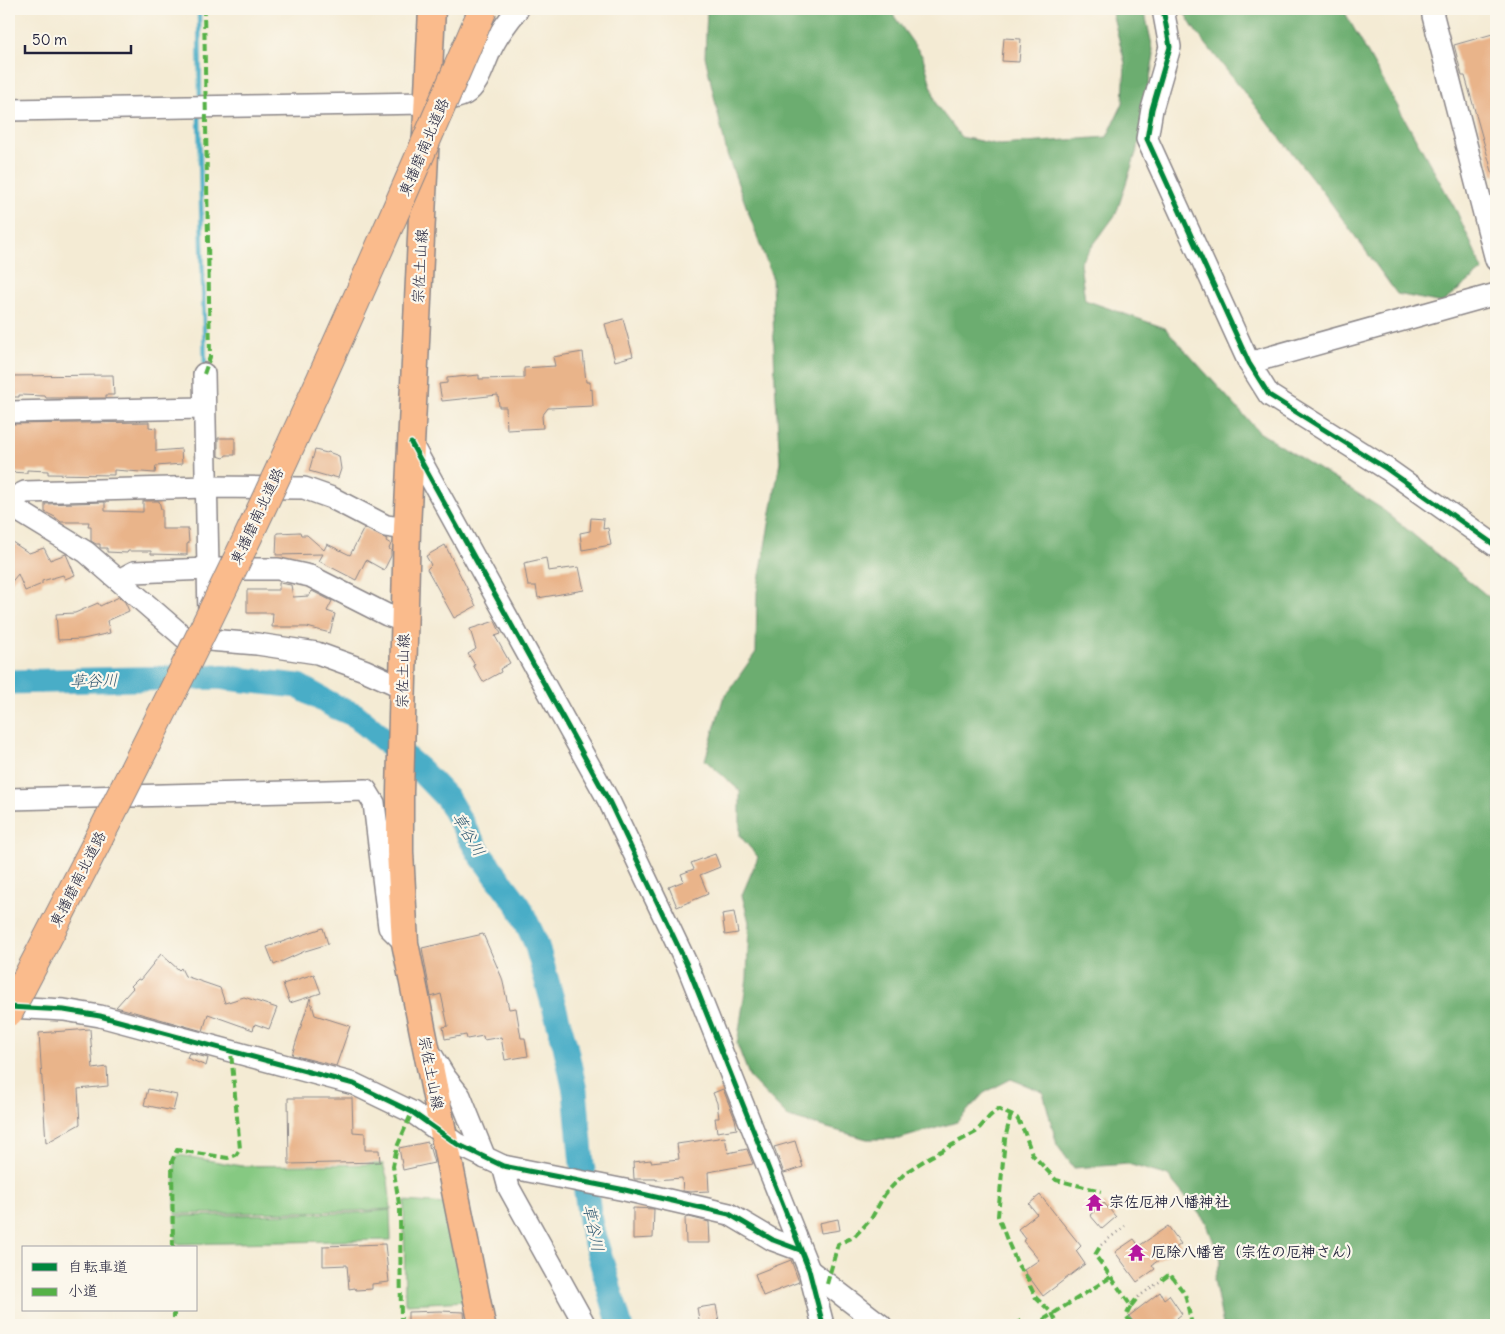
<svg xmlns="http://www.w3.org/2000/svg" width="1505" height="1334" font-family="Delius,'Klee One',sans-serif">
	<rect width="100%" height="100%" fill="#fbf7ec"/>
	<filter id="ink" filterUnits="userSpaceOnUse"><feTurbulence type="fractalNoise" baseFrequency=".02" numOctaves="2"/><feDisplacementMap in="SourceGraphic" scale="10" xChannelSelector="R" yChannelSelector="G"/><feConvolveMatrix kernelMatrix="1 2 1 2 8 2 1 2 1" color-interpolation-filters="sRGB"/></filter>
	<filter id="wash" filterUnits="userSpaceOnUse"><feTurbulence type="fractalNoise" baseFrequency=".0096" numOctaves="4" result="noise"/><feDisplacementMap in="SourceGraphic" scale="20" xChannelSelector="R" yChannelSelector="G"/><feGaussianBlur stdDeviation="1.12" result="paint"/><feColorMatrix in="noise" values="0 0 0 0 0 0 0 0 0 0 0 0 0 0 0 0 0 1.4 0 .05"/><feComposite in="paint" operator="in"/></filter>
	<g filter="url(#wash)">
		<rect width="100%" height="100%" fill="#f4ebd4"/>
		<!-- green -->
		<g fill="#86c982" stroke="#54765e">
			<path d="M179,1155L241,1166L383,1164L388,1180L391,1209L355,1211L175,1214V1158Z"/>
			<path d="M404,1201L447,1204L468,1301L405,1304Z"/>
			<path d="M390,1210L391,1240L176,1244L175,1216L354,1213Z"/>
		</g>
		<!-- forest -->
		<g fill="#6cad70" stroke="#476856">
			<path d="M707,9H889L923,57L937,106L961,137L1000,145L1107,137L1123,103L1125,63L1111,9H1144L1154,54L1139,144L1116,214L1080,263L1085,300L1165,328L1259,432L1381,508L1496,603V1325H1223L1214,1279L1221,1261L1206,1222L1168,1176L1128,1164L1074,1168L1057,1145L1043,1092L1011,1079L984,1093L957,1122L899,1139H867L788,1117L750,1078L737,1044L747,978L749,922L742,895L758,857L740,836V791L705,760L723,699L756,652L757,592L780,462L775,382L772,277L727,154L705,56Z"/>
			<path d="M1182,9H1343L1457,212L1483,270L1442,303L1397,294L1323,192L1194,29Z"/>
		</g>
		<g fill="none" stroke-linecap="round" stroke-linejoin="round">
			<!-- stream -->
			<g stroke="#48adc7" stroke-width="4.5">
				<path d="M199,9L200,94"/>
				<path d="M199,118L205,367"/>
			</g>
			<!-- river -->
			<path stroke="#48adc7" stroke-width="25" d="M9,682L218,677L298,686L334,706L355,715L420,770L447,798L479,853L519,906L536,943L565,1045L575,1091L582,1164L591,1226L620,1325"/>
		</g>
		<g id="blocks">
			<!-- building -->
			<g fill="#e9b48a">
				<path d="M1496,33V175H1493L1465,76H1462L1454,45Z"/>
				<path d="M1004,38L1021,39L1019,62L1002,61Z"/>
				<path d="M623,319L633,356L615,361L605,324Z"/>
				<path d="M583,352L586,382H590V390L592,389L593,406L548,408L542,416L543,428L507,430L506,407H499L498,395L442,401L439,384L447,383V378L479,375V379L524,378V368L555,366L553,357Z"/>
				<path d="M113,375L114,395H106V398H46L45,396L19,395V397H9V376Z"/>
				<path d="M149,422V427L156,428V451L181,449L182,464L156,466L155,473L114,470V475L48,474V471L27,470V473L9,472V424Z"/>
				<path d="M218,438H235V455H226L224,458L218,456Z"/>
				<path d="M315,450L327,453L328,452L339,456L341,469L338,478L331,476L330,477L309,471Z"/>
				<path d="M143,501H159L161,509H162V529H188L189,543L187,544V555L151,554V551H128L127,553L107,552V548H100V544H96L91,541V526H88L89,522H61L55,517L45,512V504L105,502V511L143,512Z"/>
				<path d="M591,518L604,519L603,529L608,528L611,545L582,550L580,533L590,531Z"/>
				<path d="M364,528L387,539L386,541L391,544L389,549L391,550V556L384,570L366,560L356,580L319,561L323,554L276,555L277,533L300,532L301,535H307L324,550L327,544L350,555Z"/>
				<path d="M9,540L29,553L44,548L50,560L66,554L75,575L65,579L63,575L42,581V584L25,591L18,574L9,585Z"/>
				<path d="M445,545L476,606L454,618L427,569L431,565L426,556Z"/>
				<path d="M546,558L548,571L579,567L584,590L538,598L536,586H528L524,563Z"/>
				<path d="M279,583L291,585L293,597L309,596L312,591L332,601L327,611L335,614L330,633L307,627H272L273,613H247V590H279Z"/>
				<path d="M119,597L125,602L129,611L107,621L110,633L83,639L58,640L56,614L75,613L98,603L100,606Z"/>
				<path d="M495,621L501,634L495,636L510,663L500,669L501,672L483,682L473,665H475L468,654L476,649L470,629Z"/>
				<path d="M715,854L720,867L700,875L708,894L677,907L669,887L684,881L681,874L694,869L691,863Z"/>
				<path d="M734,912L738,933L725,935L722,914Z"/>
				<path d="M323,928L328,944L305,951L274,965L267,947Z"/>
				<path d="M483,934L502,978L509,1009L516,1008L521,1038H525L528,1056L505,1060L501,1037L484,1040L483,1036L467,1039L466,1035L445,1039L443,1027L448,1026L441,994L431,997L422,948Z"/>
				<path d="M161,954L179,970L181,968L185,976L220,988L225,1003L244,997L277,1008L269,1029L255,1024L253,1030L208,1014L203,1031L116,1007L133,988L131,986L138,979L140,980Z"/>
				<path d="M314,974L321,993L290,1003L283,984Z"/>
				<path d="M310,998L315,1015L350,1026L336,1066L292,1055Z"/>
				<path d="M90,1029L93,1069L107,1067L108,1086L78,1089L80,1124L46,1143L39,1033Z"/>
				<path d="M189,1053L208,1058L206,1066L187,1058Z"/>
				<path d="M148,1089L177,1095L173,1111L144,1105Z"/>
				<path d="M723,1089L735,1119L737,1129L717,1132L715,1118H719L717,1103L713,1093Z"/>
				<path d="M288,1098H352L353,1132L365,1133V1150H379L380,1162L289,1164Z"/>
				<path d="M725,1137L728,1153L747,1149L753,1164L708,1172L709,1191L690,1192L683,1191L682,1178L656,1180V1179H634L633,1162L651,1160V1162L679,1159L677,1144Z"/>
				<path d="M795,1141L803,1167L784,1173L774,1147Z"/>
				<path d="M428,1142L434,1163L403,1170L399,1148Z"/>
				<path d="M1040,1195L1081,1246L1076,1251L1085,1264L1043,1296L1024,1270L1039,1260L1023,1241L1026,1239L1018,1229L1037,1214L1029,1204Z"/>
				<path d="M1104,1203L1116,1217L1102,1229L1090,1215Z"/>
				<path d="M633,1208L654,1209L653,1238L633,1239Z"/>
				<path d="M689,1217L709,1222L710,1243H686L685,1218Z"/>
				<path d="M838,1219L840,1230L821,1233L819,1223Z"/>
				<path d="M1168,1226L1181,1244L1152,1265L1155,1269L1137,1282L1115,1252L1134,1239L1139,1246Z"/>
				<path d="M385,1244L389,1282L372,1284V1289L356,1290L355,1288L349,1289L347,1265L323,1266V1246Z"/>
				<path d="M791,1260L799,1282L763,1296L755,1274Z"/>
				<path d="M1160,1292L1164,1299L1169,1295L1182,1314L1177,1318L1183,1325H1136L1129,1316Z"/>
				<path d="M716,1305L719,1322L700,1325L697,1308Z"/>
				<path d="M440,1311L464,1312L465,1325H408V1312Z"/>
			</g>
		</g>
	</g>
	<g filter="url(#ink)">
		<use href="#blocks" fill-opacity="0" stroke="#8b8688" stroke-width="1"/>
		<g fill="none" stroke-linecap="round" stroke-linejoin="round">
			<defs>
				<g id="minor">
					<path d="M1163,9L1170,47L1152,109L1147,139L1249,363L1269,395L1387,469L1496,546"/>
					<path d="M1433,16L1496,260"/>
					<path d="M9,110L427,103C439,101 454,100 465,94C480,85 484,62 492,47C499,33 508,21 518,9"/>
					<path d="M1249,363L1496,294"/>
					<path d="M204,374L209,616"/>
					<path d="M9,412L204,408"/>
					<path d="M411,443L610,803L688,967L809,1270L823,1325"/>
					<path d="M9,500L25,492L207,487L304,488L332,498L386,526L407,529"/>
					<path d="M9,505L86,552L185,638L257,644L317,653L364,670L402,687"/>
					<path d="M119,580L134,572L208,569H278L310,576L387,615L404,621"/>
					<path d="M9,799L366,790L374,803L389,927L405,943"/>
					<path d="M9,1007L64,1010L100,1016L354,1084L412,1112L457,1144L503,1166L625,1190L729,1214L773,1240L800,1250"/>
					<path d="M431,1054L445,1077L460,1096L485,1158"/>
					<path d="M503,1166L509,1188L585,1325"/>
					<path d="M809,1270L881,1325"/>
				</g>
				<path id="major" d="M432,9L407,529L400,792V852L405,943L482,1325"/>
			</defs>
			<!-- minor casing -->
			<use href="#minor" stroke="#8b8688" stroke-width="24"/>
			<!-- major casing -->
			<use href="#major" stroke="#8b8688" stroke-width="29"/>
			<!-- path -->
			<g stroke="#8b8688" stroke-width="2.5" stroke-dasharray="1 4" stroke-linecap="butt">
				<path d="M1101,1245L1125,1226"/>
				<path d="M1138,1297L1162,1280"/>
				<path d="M1012,1324V1325"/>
				<path d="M1034,1325L1043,1320"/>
			</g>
			<!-- minor -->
			<use href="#minor" stroke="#fff" stroke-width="21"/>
			<!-- major -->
			<use href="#major" stroke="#fabb8c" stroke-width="26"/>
			<defs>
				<path id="highway-bridge" d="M9,1012C97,844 183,675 264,503C340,340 412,175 483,9"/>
			</defs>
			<!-- highway-bridge casing -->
			<use href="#highway-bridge" stroke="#8b8688" stroke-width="30" stroke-linecap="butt"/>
			<!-- highway-bridge -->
			<use href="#highway-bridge" stroke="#fabb8c" stroke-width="28"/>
			<!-- quiet -->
			<g stroke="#55b146" stroke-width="4" stroke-dasharray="8 4" stroke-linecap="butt">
				<path d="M204,374L210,357L204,9"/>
				<path d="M1011,1114L1005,1139L998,1216L1007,1240L1018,1265L1029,1281L1030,1286L1036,1298L1052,1313L1058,1325"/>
				<path d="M173,1248L172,1161L177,1150L228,1158L236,1155L240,1149L231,1052"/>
				<path d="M1111,1277L1131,1306L1126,1316L1133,1325"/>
				<path d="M1162,1280L1170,1274L1185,1294L1192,1325"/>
				<path d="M827,1284L838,1244L854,1237L871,1219L885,1194L906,1172L930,1157L976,1132L989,1117L998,1109L1017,1118L1024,1131L1032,1154L1056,1180L1101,1191"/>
				<path d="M1131,1306L1138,1297"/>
				<path d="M174,1310V1325"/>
				<path d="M1019,1320L1023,1325"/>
				<path d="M1043,1320L1111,1277L1095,1255L1101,1245"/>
				<path d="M401,1325L400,1210L393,1166L397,1147L412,1112"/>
			</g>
			<defs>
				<g id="cycleway">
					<path d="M1163,9L1170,47L1152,109L1147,139L1249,363L1269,395L1387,469L1496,546"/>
					<path d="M411,443L610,803L688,967L809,1270L823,1325"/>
					<path d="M9,1007L64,1010L100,1016L354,1084L412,1112L457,1144L503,1166L625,1190L729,1214L773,1240L800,1250"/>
				</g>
			</defs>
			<!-- cycleway casing -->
			<use href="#cycleway" stroke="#fbf7ec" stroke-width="8"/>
			<!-- cycleway -->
			<use href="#cycleway" stroke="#00873e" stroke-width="5"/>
		</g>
	</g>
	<!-- icons -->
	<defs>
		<symbol id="temple-bare" viewBox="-9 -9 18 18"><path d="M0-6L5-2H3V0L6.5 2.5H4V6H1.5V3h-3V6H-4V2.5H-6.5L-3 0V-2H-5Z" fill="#b5179e" stroke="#fbf7ec" stroke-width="2.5" paint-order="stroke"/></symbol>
	</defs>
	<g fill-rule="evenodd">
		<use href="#temple-bare" x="1082" y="1190" width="25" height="25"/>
		<use href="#temple-bare" x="1124" y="1240" width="25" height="25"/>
	</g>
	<g text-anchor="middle" stroke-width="4.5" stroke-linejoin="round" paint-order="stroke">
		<!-- street labels -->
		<g font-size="15" fill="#22223b" stroke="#fbf7ec">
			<text transform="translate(424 147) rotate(-67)" y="5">東播磨南北道路</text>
			<text transform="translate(420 266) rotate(-87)" y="5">宗佐土山線</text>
			<text transform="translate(257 516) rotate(-65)" y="5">東播磨南北道路</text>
			<text transform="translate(403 671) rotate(-89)" y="5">宗佐土山線</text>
			<text transform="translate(78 879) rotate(-63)" y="5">東播磨南北道路</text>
			<text transform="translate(431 1073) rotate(79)" y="5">宗佐土山線</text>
		</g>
		<!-- poi labels -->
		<g font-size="15" font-weight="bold" fill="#22223b" stroke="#fbf7ec" text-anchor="start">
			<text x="1109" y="1207">宗佐厄神八幡神社</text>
			<text x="1151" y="1257">厄除八幡宮（宗佐の厄神さん）</text>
		</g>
		<!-- water labels -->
		<g font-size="16" font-style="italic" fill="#315a73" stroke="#fbf7ec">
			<text transform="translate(94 680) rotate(-1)" y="6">草谷川</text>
			<text transform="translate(469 834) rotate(59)" y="6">草谷川</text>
			<text transform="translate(594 1228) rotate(78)" y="6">草谷川</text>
		</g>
	</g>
	<!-- margin -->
	<rect width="1505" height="1334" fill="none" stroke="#fbf7ec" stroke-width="30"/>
	<!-- legend -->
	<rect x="22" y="1246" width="175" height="65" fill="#fbf7ec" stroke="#a4a2a5"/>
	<rect x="32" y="1263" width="25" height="8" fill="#00873e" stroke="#a4a2a5"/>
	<text x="68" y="1272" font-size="15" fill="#22223b">自転車道</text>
	<rect x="32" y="1288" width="25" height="8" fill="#55b146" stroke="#a4a2a5"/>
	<text x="68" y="1296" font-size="15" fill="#22223b">小道</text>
	<!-- scale -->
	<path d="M25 45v8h106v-8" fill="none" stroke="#22223b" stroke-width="2.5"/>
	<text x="32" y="45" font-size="15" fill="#22223b" stroke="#fbf7ec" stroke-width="4" paint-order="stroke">50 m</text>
</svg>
